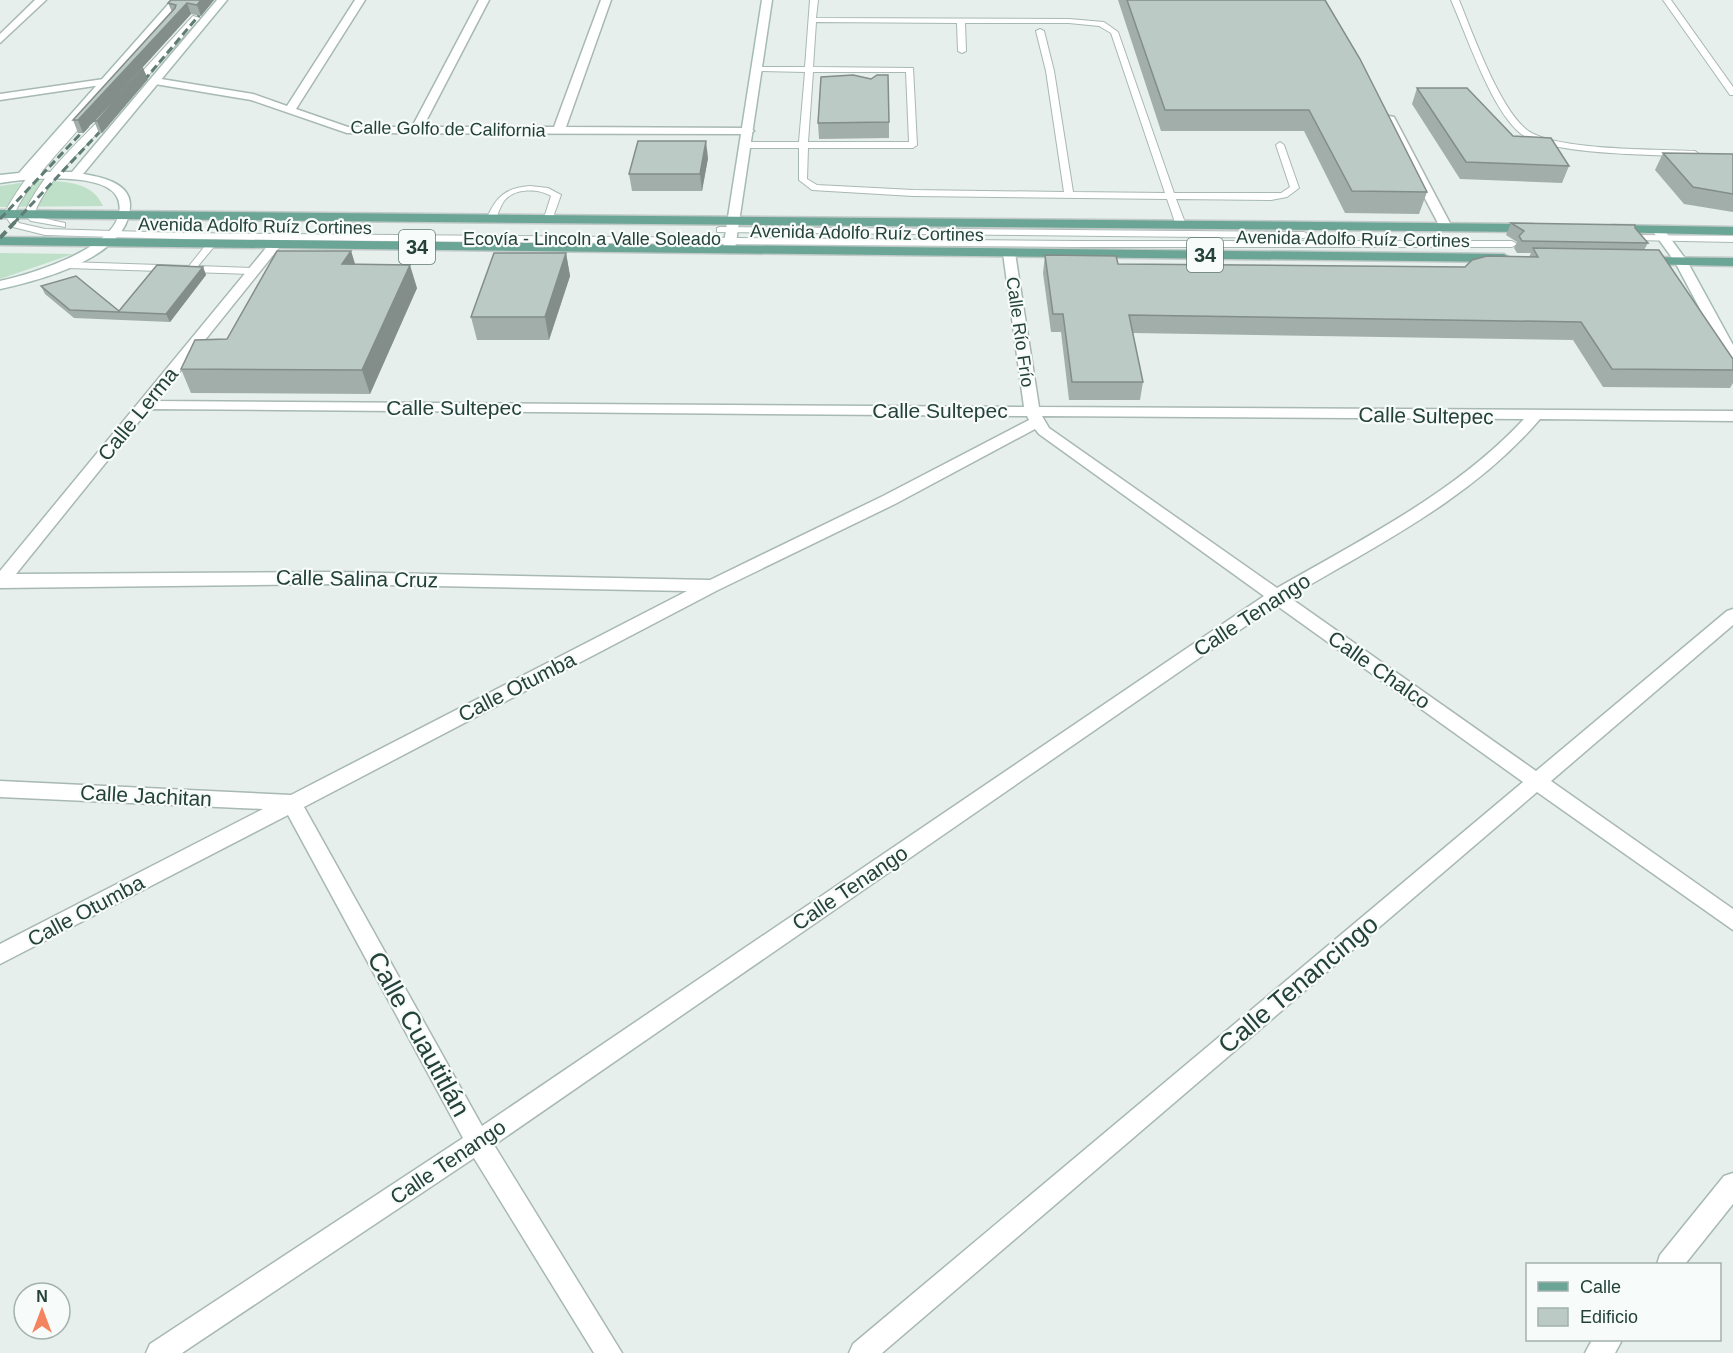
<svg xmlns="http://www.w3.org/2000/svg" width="1733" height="1353" font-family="Helvetica,sans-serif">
	<rect width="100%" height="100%" fill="#e6efeb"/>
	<!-- green -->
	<g fill="#bfe0c8">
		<path d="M33,181C57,181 92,179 103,206L0,207V186Z"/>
		<path d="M0,253L73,254L0,279Z"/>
	</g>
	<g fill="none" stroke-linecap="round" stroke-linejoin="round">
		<defs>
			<g id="lane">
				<path d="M810,0H818L816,18L1069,19L1104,22L1118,32L1174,193H1281L1290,187L1276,145L1280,142L1284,145L1299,188L1287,197L1271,200L1176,199L1186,225L1181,228L1176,225L1167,199L913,196L812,190L799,180V148H746L742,145L746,142H799L805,72L757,71L753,69L757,67H805ZM816,22L957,23L958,51L962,53L966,51L965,23H1069L1099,26L1111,33L1165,193L1073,192L1054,71L1044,31L1040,29L1036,31L1046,71L1064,192L913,190L817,185L807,179L808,148H913L917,145L913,68L813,67ZM813,72H906L909,142H808Z"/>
				<path d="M1451,0H1459C1473,34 1499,108 1527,130C1555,151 1657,149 1695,151L1699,154L1695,157C1656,154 1549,156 1520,133C1491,109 1467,36 1451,0Z"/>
				<path d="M1663,0H1671L1733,87V95H1730Z"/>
				<path d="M193,16L200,18L136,89H130V85Z"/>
				<path d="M85,111L92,113C65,147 34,174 14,214L19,223L45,229L184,233L1077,241H1512L1517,244L1512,247H1077L184,239L45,235L13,227L4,214C25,174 55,144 85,111Z"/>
				<path d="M106,113L113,115C86,149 51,172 34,214L37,217L65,223V227L31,221L24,214C42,173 76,145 106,113Z"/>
				<path d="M530,186L548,188L561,195L552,220L544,218L551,196C538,188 514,188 504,201C500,207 498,214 495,220H489L487,218C496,196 506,188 530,186Z"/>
				<path d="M720,227L1304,232L1309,235L1304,238L717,232V228Z"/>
				<path d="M1636,235L1733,236V242L1633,240L1631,238Z"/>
				<path d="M209,241L217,243L198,266L252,268L257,271L252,274L68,268L63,265L68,262L189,266Z"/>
			</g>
			<g id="street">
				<path d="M35,0H46L0,43V34Z"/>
				<path d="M355,0H365L296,109L348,127H412L479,0H489L423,127H554L601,0H611L566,127L748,128L754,131L748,134L347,133L251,100L155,84L150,81L155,78L253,94L287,106Z"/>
				<path d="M104,79L109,82L108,84L0,100V94Z"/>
				<path d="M1384,115L1394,117L1452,227L1450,230H1442L1440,227L1382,117Z"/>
				<path d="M274,242L280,246L278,249L156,401L1024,407L1003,253L1009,249L1015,253L1039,407L1733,411V421L1540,419C1473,498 1377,545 1289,597L1536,771L1727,611L1733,609V625L1551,781L1733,909V930L1537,792L882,1353H849L853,1344L1523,782L1276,605L494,1145L622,1353H594L474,1158L182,1353H146L150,1344L463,1138L288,815L0,964V944L263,809L0,797V781L291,795L687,591L335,584L0,588V571L270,243ZM149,409L1027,416L1029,420L883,496L710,580L335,572L16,574ZM1042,416L1524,419C1455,493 1364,538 1277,588L1049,428ZM1035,429L1039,434L1264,596L482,1126L304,807L718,590L895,504Z"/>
				<path d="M1733,1173V1204L1685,1264H1657L1660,1255L1724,1176Z"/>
				<path d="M1592,1340H1622L1615,1353H1585Z"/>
			</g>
			<g id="secondary">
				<path d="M172,0H182L33,172H72L217,0H227L83,174C100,177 129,182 130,204C131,257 41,280 0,289V281C29,275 134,244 118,199C107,170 24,179 0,183V175L19,173Z"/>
				<path d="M762,0H772L735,249L729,253L723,249Z"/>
				<path d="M1658,226L1662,227L1687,261L1733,345V362L1726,358L1675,262L1652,230Z"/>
			</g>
			<g id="primary">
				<path d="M0,210L1533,224L1539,228L1533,232L0,218Z"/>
				<path d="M1612,225L1733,227V235L1608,232L1606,229Z"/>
				<path d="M0,237L1504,254L1510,258L1504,262L0,245Z"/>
				<path d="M1643,257L1733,258V266L1638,264L1637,261Z"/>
			</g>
		</defs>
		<!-- lane casing -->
		<use href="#lane" stroke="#a8b8b2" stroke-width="2"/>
		<!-- street casing -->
		<use href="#street" stroke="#a8b8b2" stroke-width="3"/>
		<!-- secondary casing -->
		<use href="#secondary" stroke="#a4bbb3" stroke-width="3"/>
		<!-- primary casing -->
		<use href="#primary" stroke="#c2cac8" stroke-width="3"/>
		<!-- lane -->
		<use href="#lane" fill="#fff" fill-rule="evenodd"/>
		<!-- street -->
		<use href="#street" fill="#fff" fill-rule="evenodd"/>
		<!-- secondary -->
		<use href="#secondary" fill="#fff" fill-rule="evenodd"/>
		<!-- primary -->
		<use href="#primary" fill="#6aa596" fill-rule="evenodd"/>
		<!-- rail-far1 -->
		<g stroke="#5f7d75" stroke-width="3" stroke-dasharray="8 4" stroke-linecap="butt">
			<path d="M136,90L212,0"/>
			<path d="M0,219L103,110"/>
			<path d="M13,224L111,120"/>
		</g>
		<!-- rail -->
		<path stroke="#5f7d75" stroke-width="4" stroke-dasharray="9 4.5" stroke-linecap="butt" d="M0,238L15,222"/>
	</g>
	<!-- wall -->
	<g fill="#a1aea9">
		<path d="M214,0L201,16L191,14L83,133H78L73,120L172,12L168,3Z"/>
		<path d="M1118,0H1325L1427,192L1419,214L1345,213L1304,131H1161Z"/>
		<path d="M148,79L102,133H99L94,121Z"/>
		<path d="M1417,88L1513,136L1569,166L1562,183L1460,179L1412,104Z"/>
		<path d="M889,122V138L819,139L818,123Z"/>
		<path d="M1663,153L1733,154V212L1684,204L1655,170Z"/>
		<path d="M708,158L702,191H632L629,174Z"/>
		<path d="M1511,223L1635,228L1648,243L1644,250L1733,359V383L1730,388L1603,387L1573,340L1133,333L1143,382L1140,400H1069L1061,332H1051L1043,273L1045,255L1118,264L1465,267L1529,257L1531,253H1517L1514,248L1517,242L1506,235Z"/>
		<path d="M351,251L355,264L417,288L370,394L191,393L181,369L227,339Z"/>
		<path d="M566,253L570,276L549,340H477L471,317Z"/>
		<path d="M203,267L206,275L170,322L74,318L45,294L41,286L119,311Z"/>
	</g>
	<!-- shaded-wall -->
	<g fill="#838d89">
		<path d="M201,0H214L201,16L197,5Z"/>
		<path d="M187,3L191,14L83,133L78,120Z"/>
		<path d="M143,68L148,79L102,133L97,121Z"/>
		<path d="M706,141L708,158L702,191L700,174Z"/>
		<path d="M351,251L358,274L342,264Z"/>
		<path d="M566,253L570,276L549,340L545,317Z"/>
		<path d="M410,265L417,288L370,394L362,370Z"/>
		<path d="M203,267L206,275L170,322L166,314Z"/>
	</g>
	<!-- building -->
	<g fill="#bbcac4" stroke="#838d89" stroke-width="1.5">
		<path d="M171,0H201L197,5L187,3L78,120H73L175,8L176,5L168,3Z"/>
		<path d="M1127,0H1325L1360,59L1427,192L1352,191L1309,110H1165Z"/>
		<path d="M143,68L97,121H94Z"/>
		<path d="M853,75L871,79L877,75H888L889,122L818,123L821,77Z"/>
		<path d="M1417,88H1467L1513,136L1551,138L1569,166L1466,162Z"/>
		<path d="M638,141H706L700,174H629Z"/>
		<path d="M1663,153L1733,154V194L1693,187Z"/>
		<path d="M1511,223L1635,225V228L1648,243L1522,241L1519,236L1524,231Z"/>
		<path d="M1533,248L1659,250L1733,359V370L1612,369L1581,322L1129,315L1143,382H1072L1063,314H1053L1045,255L1116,256L1118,264L1465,267L1472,260L1487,256L1538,257Z"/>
		<path d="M277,251H351L342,264L410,265L362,370L181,369L195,340L227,339Z"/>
		<path d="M494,253H566L545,317H471Z"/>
		<path d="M157,265L203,267L166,314L70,310L41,286L76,276L119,311Z"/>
	</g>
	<g text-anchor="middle" stroke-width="4.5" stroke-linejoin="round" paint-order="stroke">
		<!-- far-street labels -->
		<g font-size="18" fill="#24423a" stroke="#f7fbf9">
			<text transform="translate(448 129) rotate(1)" y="6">Calle Golfo de California</text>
			<text transform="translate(255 226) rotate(1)" y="6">Avenida Adolfo Ruíz Cortines</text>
			<text transform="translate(867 233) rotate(1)" y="6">Avenida Adolfo Ruíz Cortines</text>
			<text x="592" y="245">Ecovía - Lincoln a Valle Soleado</text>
			<text transform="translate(1353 239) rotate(1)" y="6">Avenida Adolfo Ruíz Cortines</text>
			<text transform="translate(1020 332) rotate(82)" y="6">Calle Río Frío</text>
		</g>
		<!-- shield labels -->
		<g fill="#f7fbf9" stroke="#637a73" stroke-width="1.5">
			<rect x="399" y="230" width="36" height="34" rx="4.5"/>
			<rect x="1187" y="238" width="36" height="34" rx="4.5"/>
		</g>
		<g font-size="20" font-weight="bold" fill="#24423a">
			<text x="417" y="254">34</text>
			<text x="1205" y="262">34</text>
		</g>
		<!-- street labels -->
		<g font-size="21" fill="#24423a" stroke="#f7fbf9">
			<text x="454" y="415">Calle Sultepec</text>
			<text x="940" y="418">Calle Sultepec</text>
			<text transform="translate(138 414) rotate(-51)" y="7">Calle Lerma</text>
			<text transform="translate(1426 416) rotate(1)" y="7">Calle Sultepec</text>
			<text transform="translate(357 579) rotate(1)" y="7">Calle Salina Cruz</text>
			<text transform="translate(1252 615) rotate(-33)" y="7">Calle Tenango</text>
			<text transform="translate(1379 670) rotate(35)" y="7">Calle Chalco</text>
			<text transform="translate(517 687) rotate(-27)" y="7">Calle Otumba</text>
			<text transform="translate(146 796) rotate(3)" y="7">Calle Jachitan</text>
			<text transform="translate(850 888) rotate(-34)" y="7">Calle Tenango</text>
			<text transform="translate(86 911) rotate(-28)" y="7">Calle Otumba</text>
			<text transform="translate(448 1162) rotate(-34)" y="7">Calle Tenango</text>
		</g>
		<!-- near-street labels -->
		<g font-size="26" fill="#24423a" stroke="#f7fbf9">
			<text transform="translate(1298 984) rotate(-40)" y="9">Calle Tenancingo</text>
			<text transform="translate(419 1034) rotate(61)" y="9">Calle Cuautitlán</text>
		</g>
	</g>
	<!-- legend -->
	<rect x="1526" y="1263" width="195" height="78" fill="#f7fbf9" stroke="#a3b1ad" stroke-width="1.5"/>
	<rect x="1538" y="1282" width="30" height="9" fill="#6aa596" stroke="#a3b1ad" stroke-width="1.5"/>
	<text x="1580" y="1293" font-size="18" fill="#24423a">Calle</text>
	<rect x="1538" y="1308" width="30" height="18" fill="#bbcac4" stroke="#a3b1ad" stroke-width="1.5"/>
	<text x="1580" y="1323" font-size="18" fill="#24423a">Edificio</text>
	<!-- north arrow -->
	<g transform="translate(42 1311)"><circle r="28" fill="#f7fbf9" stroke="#a3b1ad" stroke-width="1.5"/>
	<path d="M0-4.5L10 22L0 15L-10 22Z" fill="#f4845f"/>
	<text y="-9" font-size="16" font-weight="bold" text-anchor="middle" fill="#24423a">N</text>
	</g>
</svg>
